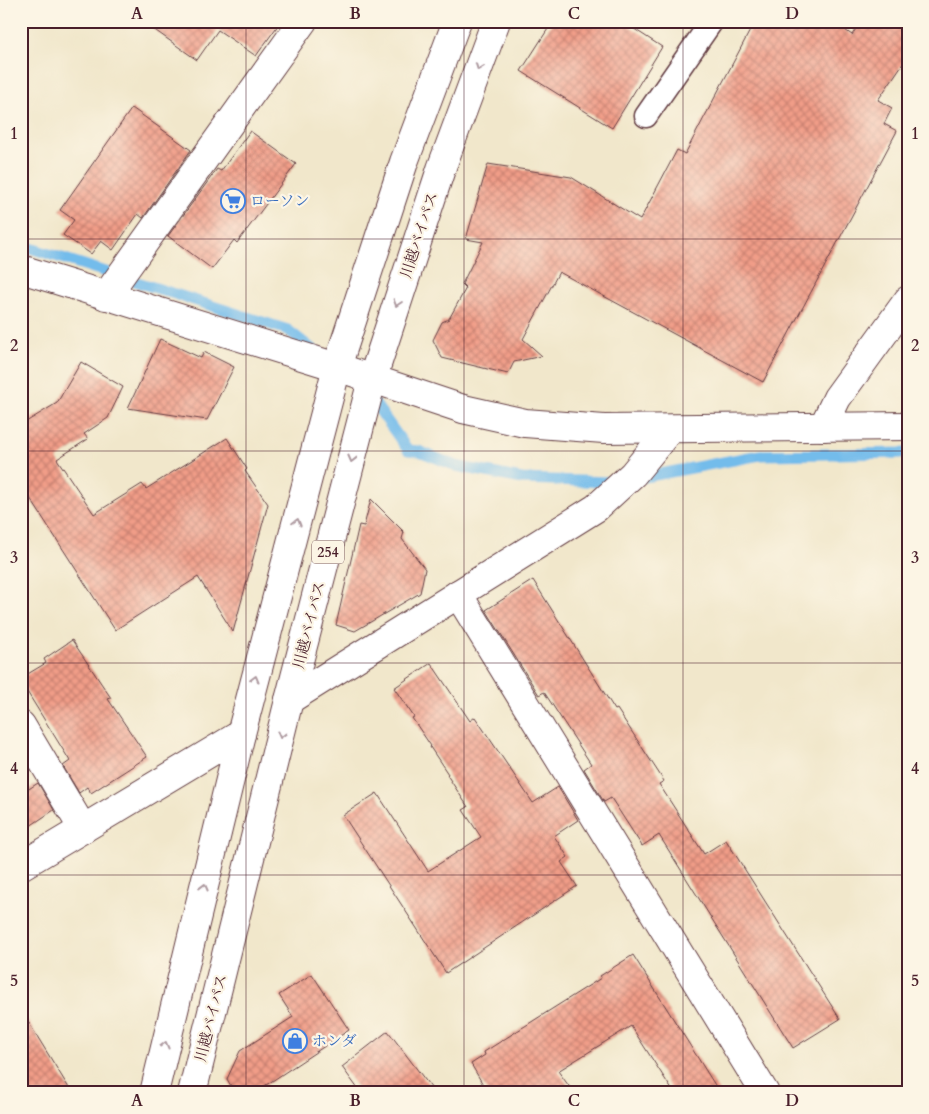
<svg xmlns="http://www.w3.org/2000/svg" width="929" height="1114" font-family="Cardo,'Noto Serif JP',serif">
	<defs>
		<pattern id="building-cross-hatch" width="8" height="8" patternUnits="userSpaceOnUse" patternTransform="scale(1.25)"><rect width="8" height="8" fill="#f19d88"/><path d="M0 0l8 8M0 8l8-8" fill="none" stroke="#c57f6f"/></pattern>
	</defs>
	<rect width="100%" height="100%" fill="#fcf5e5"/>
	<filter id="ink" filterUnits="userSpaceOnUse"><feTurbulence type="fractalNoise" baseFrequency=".02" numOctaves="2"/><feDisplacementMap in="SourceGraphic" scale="10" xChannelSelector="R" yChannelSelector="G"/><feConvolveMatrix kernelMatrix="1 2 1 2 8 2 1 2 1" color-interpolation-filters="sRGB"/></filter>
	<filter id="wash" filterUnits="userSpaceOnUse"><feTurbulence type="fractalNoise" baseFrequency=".0096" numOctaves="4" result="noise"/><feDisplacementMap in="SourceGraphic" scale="20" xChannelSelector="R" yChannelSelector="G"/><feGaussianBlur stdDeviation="1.12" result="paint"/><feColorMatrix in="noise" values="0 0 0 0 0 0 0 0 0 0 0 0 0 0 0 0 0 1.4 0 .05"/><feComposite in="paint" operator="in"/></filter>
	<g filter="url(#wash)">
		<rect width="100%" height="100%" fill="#f1e7cb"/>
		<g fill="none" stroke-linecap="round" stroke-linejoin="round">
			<!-- stream -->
			<g stroke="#73bceb" stroke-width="11">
				<path d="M21,245L288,330L316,352"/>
				<path d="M370,397L408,450L419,451L456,466L522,479L610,482L618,481"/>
				<path d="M634,479L760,455L908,453"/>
			</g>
		</g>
		<g id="blocks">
			<!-- building -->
			<g fill="url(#building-cross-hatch)">
				<path d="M142,21H281L256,56L218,30L197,60Z"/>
				<path d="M553,21H622L662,47L612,128L521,71Z"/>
				<path d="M755,21H832L852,35L861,21H888L908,35V56L878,100L892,108L884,124L897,131L763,382L559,272L523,339L542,356L514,362L508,374L442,358L433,340L442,322L449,319L466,288L462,284L483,242L466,239L488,164L571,177L640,220L677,150L685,154Z"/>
				<path d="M132,108L191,150L143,218L138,214L113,250L101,241L91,254L63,235L74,220L60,210Z"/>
				<path d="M250,131L296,164L237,243L234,240L212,269L168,236L217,169L221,171Z"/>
				<path d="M160,339L201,358L204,352L234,367L207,420L128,408Z"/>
				<path d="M81,362L123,387L108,418L84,434L88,439L57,459L94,514L142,484L146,489L227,438L247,469L245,471L268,504L233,632L198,577L115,630L21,484V425L57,403Z"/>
				<path d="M371,499L404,532L402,539L425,569L420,593L355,631L336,625L359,525L364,526Z"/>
				<path d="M533,580L615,710L617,709L664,781L659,784L704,854L726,840L840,1019L793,1048L659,835L642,846L611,798L604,802L584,769L591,764L544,692L539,695L486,610Z"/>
				<path d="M72,640L111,698L108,699L147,757L91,793L87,787L79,793L63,766L70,761L21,682V678L46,663L44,659Z"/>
				<path d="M431,663L470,721L475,717L533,803L558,787L578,820L554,836L568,857L561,862L577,886L446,973L343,815L377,793L428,871L481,837L463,810L468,807L447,775L448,774L430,747L431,746L412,718L414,717L394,688Z"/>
				<path d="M38,783L54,810L21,832V794Z"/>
				<path d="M633,955L720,1093H674L631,1026L558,1071L574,1093H488L471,1064L485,1055L484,1052L601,978L600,976Z"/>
				<path d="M312,974L349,1030L254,1093H235L227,1079L240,1051L293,1017L279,995Z"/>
				<path d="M21,1010L72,1093H21Z"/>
				<path d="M388,1031L435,1093H361L342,1067Z"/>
			</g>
		</g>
	</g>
	<g filter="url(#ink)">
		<use href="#blocks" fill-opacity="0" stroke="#633d43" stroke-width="1"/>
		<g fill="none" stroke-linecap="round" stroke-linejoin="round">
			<defs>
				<path id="service" d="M646,116L712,21"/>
				<g id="minor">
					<path d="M106,296L303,21"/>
					<path d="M823,427L837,398L908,300"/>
					<path d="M458,594L765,1093"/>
					<path d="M289,700L596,508L633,474L670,429"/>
					<path d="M21,725L83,829"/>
					<path d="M21,866L241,734"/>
				</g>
				<path id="tertiary" d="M21,269L337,367L463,409L525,423L604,429L908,426"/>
				<g id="trunk">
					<path d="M154,1093L241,734L337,367L404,162L457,21"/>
					<path d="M192,1093L289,700L372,380L441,169L496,21"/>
				</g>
			</defs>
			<!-- service casing -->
			<use href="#service" stroke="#633d43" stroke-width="25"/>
			<!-- minor casing -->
			<use href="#minor" stroke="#633d43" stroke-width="30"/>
			<!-- tertiary casing -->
			<use href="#tertiary" stroke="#633d43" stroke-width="30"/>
			<!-- trunk casing -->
			<use href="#trunk" stroke="#633d43" stroke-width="30"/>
			<!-- service -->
			<use href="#service" stroke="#fff" stroke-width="22"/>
			<!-- minor -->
			<use href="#minor" stroke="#fff" stroke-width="28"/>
			<!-- tertiary -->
			<use href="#tertiary" stroke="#fff" stroke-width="28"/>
			<!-- trunk -->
			<use href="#trunk" stroke="#fff" stroke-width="28"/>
		</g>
		<!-- one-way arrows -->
		<defs><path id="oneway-chevron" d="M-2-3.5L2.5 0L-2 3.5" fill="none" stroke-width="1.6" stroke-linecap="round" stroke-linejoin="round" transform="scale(1.25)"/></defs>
		<g stroke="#ae9aa0">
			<use href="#oneway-chevron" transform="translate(479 67) rotate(110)"/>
			<use href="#oneway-chevron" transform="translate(397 303) rotate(108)"/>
			<use href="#oneway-chevron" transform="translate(352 459) rotate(104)"/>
			<use href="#oneway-chevron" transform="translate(297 522) rotate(-75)"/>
			<use href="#oneway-chevron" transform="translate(255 679) rotate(-75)"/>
			<use href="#oneway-chevron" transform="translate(281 735) rotate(104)"/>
			<use href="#oneway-chevron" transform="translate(204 887) rotate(-76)"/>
			<use href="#oneway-chevron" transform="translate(165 1045) rotate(-76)"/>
		</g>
	</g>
	<!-- grid -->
	<path fill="none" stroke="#4a1f2b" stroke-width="1" stroke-opacity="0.55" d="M246,21V1093M464,21V1093M683,21V1093M21,239H908M21,451H908M21,663H908M21,875H908"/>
	<!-- icons -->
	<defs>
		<symbol id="supermarket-ring" viewBox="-11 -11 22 22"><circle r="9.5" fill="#fcf5e5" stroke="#3f7fe0" stroke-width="1.5"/><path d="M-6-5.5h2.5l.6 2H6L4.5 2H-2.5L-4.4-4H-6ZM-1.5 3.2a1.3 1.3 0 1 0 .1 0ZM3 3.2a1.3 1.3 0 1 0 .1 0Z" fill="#3f7fe0"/></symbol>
		<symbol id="shop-ring" viewBox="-11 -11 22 22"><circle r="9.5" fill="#fcf5e5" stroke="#3f7fe0" stroke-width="1.5"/><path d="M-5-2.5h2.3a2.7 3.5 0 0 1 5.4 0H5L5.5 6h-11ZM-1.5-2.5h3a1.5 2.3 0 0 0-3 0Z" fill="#3f7fe0"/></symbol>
	</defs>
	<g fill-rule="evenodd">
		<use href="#supermarket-ring" x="219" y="187" width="28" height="28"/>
		<use href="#shop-ring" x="281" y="1027" width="28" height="28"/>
	</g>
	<g text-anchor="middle" stroke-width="4.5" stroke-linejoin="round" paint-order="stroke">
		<!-- shield labels -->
		<rect fill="#fcf5e5" stroke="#7f5f63" stroke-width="1" x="312" y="540.5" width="32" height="23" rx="4"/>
		<g font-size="14" font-weight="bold" fill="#4a1f2b">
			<text x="328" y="557">254</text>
		</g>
		<!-- shop labels -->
		<g font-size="15" fill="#366cbe" stroke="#fcf5e5" text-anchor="start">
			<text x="250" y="206">ローソン</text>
			<text x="312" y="1046">ホンダ</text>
		</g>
		<!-- street labels -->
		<g font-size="15" fill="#4a1f2b" stroke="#fcf5e5">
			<text transform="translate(419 235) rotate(-72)" y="5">川越バイパス</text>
			<text transform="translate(309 625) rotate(-76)" y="5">川越バイパス</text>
			<text transform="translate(211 1018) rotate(-76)" y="5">川越バイパス</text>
		</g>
	</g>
	<!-- margin -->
	<rect width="929" height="1114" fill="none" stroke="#fcf5e5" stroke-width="55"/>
	<rect x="28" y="28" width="874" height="1058" fill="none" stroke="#4a1f2b" stroke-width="2"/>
	<g font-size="16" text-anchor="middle" font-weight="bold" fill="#4a1f2b">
		<text x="137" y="19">A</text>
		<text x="355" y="19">B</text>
		<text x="574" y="19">C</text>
		<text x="792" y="19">D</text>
		<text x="14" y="139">1</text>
		<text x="915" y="139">1</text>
		<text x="14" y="351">2</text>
		<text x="915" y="351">2</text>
		<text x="14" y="563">3</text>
		<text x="915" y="563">3</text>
		<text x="14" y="774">4</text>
		<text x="915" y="774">4</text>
		<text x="14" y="986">5</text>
		<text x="915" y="986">5</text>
		<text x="137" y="1106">A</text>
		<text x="355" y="1106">B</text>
		<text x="574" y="1106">C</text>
		<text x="792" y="1106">D</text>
	</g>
</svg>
